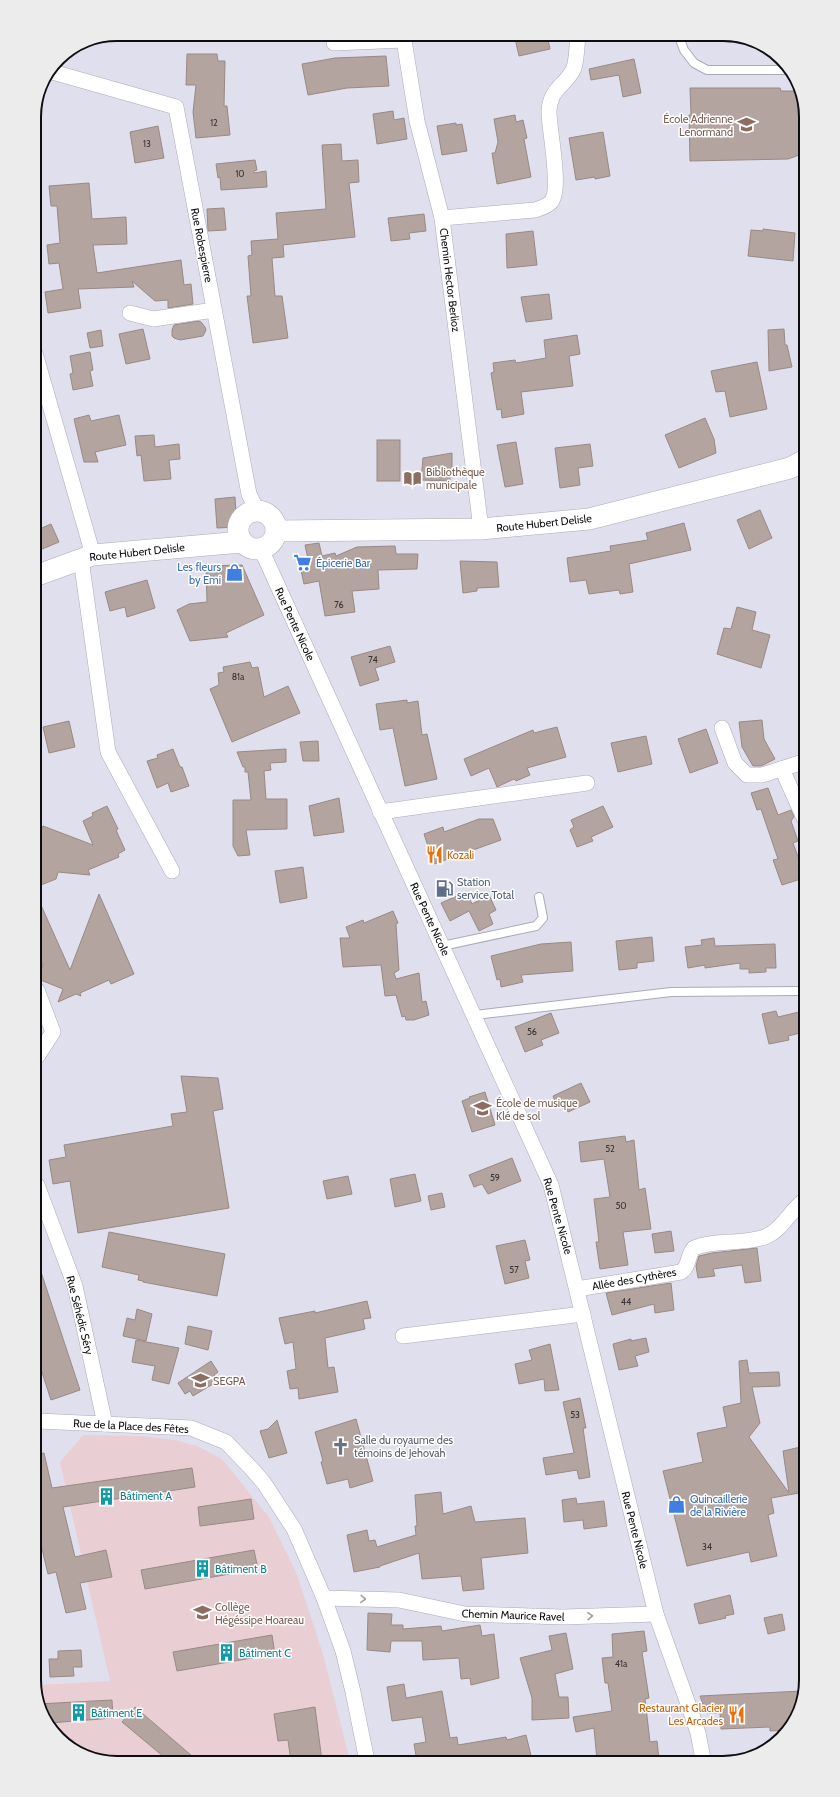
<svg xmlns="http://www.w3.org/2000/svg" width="840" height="1797" font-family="Cabin,sans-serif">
	<rect width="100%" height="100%" fill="#e0dfed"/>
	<!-- education -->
	<path fill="#e9cfd4" d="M83,1435L142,1436L175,1440L197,1446L222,1459L269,1517L296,1572L323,1654L350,1761L111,1763L67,1746L38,1707V1685L110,1681L60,1462Z"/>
	<!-- building -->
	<g fill="#b4a49f" stroke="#998985">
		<path d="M514,34H541L542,37L547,35L550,49L519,56Z"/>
		<path d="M187,54H217L218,61H225L224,106H227L230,135L196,138L193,112L196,85H186Z"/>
		<path d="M386,56L389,86L347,88L308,95L302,64L335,58Z"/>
		<path d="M634,59L641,93L623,97L619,75L591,80L589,69Z"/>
		<path d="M690,88H780L781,91H794L802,95V154L788,159L690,161L689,115H691Z"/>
		<path d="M393,111L394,120L404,118L407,139L377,144L373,114Z"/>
		<path d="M515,115L516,122L523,120L527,138L524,139L531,177L497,184L492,153H495L498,142L494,119Z"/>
		<path d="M456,123V125L462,124L467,151L442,155L437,126Z"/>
		<path d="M158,126L164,158L135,163L130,132Z"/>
		<path d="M603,132L610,176L595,179V177L576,180L569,138Z"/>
		<path d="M341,144L342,161L358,160L359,182L349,183L355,237L283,245L284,257L272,258L275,296H282L288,338L253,343L247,296H251L248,256L252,255L251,241L278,239L276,213L326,209L322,145Z"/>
		<path d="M255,160L257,170L254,171V173L266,171L267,187L221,190L220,177L218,178L216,164Z"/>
		<path d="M89,183L92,219L126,217L127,244L93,245L97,273L181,260L184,285L191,284L193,304L168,308V300L155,301L132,281L134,287L78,289L81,308L48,313L45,292L63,289L59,263L49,264L47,245L60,243L57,206H51L49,186Z"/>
		<path d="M224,208L226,230L208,231L207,209Z"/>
		<path d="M424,214L426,231L409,233L410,239L391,241L388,218Z"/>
		<path d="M763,229L795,233L793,261L748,256L751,230L763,231Z"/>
		<path d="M533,231L537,265L507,268L506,234Z"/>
		<path d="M549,294L552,319L526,322L521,297Z"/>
		<path d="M198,321L201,322L205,327L206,330L203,336L180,340L174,338L172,336V330L174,325Z"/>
		<path d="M143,329L150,359L126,364L119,334Z"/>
		<path d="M784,329L785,345H787L792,367L769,371L768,330Z"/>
		<path d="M101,330L103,346L90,348L87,333Z"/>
		<path d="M577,335L580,354L569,356L573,386L521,392L524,414L502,418L501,409L497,410L491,373L494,372L493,363L515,360L516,363L546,358L544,340Z"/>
		<path d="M90,352L93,370L90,371L93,386L73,390L70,374L73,373L70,356Z"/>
		<path d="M757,362L767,409L730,417L725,391L716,392L711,371Z"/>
		<path d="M89,415L91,421L119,415L126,445L95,452L98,462H84L74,419Z"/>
		<path d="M705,418L714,439L716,453L679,468L665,435Z"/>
		<path d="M154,435L155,447L179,444L180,459L169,460L171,479L144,481L141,455L137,456L135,436Z"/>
		<rect x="377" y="440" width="23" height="41"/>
		<path d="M516,442L523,484L505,487L497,445Z"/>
		<path d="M590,444L593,466L578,468L580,485L560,488L555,448Z"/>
		<path d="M452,453V474H450V481L421,480L423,458Z"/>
		<path d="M235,497L237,527L217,528L215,499Z"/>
		<path d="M760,510L772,538L749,549L737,520Z"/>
		<path d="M684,523L691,550L629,564L633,592L620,594L619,590L589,594L586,580L570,582L567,558L611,551L610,546L648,540L646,533Z"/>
		<path d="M51,524L59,542L35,552V531Z"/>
		<path d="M319,543L322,556L335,553L336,556L357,547L395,546L396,554H418L417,569L378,570L379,589L352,591L355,612L325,616L319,581L304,584L299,561L308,559L305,545Z"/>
		<path d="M460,561L497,562L499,587L477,588V591L463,593Z"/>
		<path d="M242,565L264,615L226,633L228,637L190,641L177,610L189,604L207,602L206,566Z"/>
		<path d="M147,580L155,608L127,617L125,607L110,611L105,592Z"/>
		<path d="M737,607L756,612L752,630L770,635L761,668L717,654L724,628L731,629Z"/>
		<path d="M390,646L395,662L375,668L379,680L360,686L351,657Z"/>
		<path d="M250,662L252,668L258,667L264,697L288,686L300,713L232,742L210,689L219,685L218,673L224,672L223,667Z"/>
		<path d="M407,700V703L418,701L422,735L427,734L437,779L405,786L393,728L380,730L376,704Z"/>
		<path d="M762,720L764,739L775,759L761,766H753L742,747L739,722Z"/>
		<path d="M69,721L75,747L49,753L43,727Z"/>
		<path d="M557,727L566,757L527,768L530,775L516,781L514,779L499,786L497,787L489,768L471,776L464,759L533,730L534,733Z"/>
		<path d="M706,729L718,763L690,773L678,739Z"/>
		<path d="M646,736L652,764L618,772L611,743Z"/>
		<path d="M318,741L319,761H303L300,742Z"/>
		<path d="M173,749L180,767H182L189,786L171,792L168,783L157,788L147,761L158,758L157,755Z"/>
		<path d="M286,749V762L270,763L271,770L264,771L266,799H287V829L246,830L250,855L238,856L233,846V800H251L248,772H245V767H243L237,752Z"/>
		<path d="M768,788L778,815L791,810L794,817L791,821L798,841L793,843L804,873V878L782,885L773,860L778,859L761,809L757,810L751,793Z"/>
		<path d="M339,798L344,832L314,836L309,806Z"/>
		<path d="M107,806L118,829L116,830L125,850L118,854L119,857L88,870L90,875L58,872L56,879L36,887V844L43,826L93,845L83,821L93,816L92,813Z"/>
		<path d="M603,806L613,827L591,837L593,841L577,847L570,830L574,827L571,820Z"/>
		<path d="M493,819L501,840L434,864L424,834L443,827L444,832L479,819Z"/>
		<path d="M303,867L307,898L280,903L275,871Z"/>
		<path d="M466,892L472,904L489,895L496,910L489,914L493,924L479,931L469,911L450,921L441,903Z"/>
		<path d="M36,894L70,970L99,894L134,974L111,984L109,980L80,993L81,996L76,994L58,1002L63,989L38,979L43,965L36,949Z"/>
		<path d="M393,911L398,923L396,924L399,970L394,973L396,979L419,973L422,1002L426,1001L429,1015L414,1020H406L405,1016L402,1017L396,995L385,996L381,965L343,967L340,938H350L346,927L363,920L364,923Z"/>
		<path d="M652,937L654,961L637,963V968L619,970L616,941Z"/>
		<path d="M714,938L715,946L775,944L776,968H766V972L749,973V969H740V963L705,968V965L688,968L685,947L702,945L701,940Z"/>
		<path d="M571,942L573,971L521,975L523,982L501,987L500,979L497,980L491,956L541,944Z"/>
		<path d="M776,1011L778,1017L799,1012L804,1032L788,1036L789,1040L769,1044L762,1014Z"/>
		<path d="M551,1013L559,1033L541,1040L543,1045L525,1052L515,1027Z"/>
		<path d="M181,1076L218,1078L223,1109L213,1111L229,1208L78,1233L70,1181L53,1184L49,1160L66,1157L64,1145L173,1126L171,1114L187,1112Z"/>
		<path d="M581,1083L590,1102L568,1112L565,1105L558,1108L553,1096Z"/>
		<path d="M485,1092L495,1125L472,1132L462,1101L470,1098L469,1097Z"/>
		<path d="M625,1136L626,1142L634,1140L639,1190L645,1188L651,1229L623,1232L628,1265L600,1269L596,1242H599L594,1199L610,1197L604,1159L581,1162L579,1142Z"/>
		<path d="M512,1158L521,1181L488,1194L482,1184L474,1187L469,1175Z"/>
		<path d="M415,1174L421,1201L395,1207L390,1179Z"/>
		<path d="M348,1176L352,1194L327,1199L323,1181Z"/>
		<path d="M442,1193L445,1207L431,1210L428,1196Z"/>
		<path d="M671,1231L674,1251L655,1253L652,1234Z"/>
		<path d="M109,1232L225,1254L217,1296L143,1282V1281L138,1280L139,1275L102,1267Z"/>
		<path d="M525,1240L530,1260L525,1261L529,1278L505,1284L496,1246Z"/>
		<path d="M757,1248L761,1281L745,1283L742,1265L713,1269L715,1276L698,1278L696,1266L699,1256L712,1253Z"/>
		<path d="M37,1269H40L80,1390L51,1400L38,1360Z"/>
		<path d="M671,1283L674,1310L655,1313L654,1304L612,1315L606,1293Z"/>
		<path d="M367,1301L371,1318L363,1319L365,1329L325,1338L328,1368L334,1367L338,1392L299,1399L298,1388L290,1389L287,1371L296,1369L293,1342L285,1344L279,1318L315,1311V1313Z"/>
		<path d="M137,1309L152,1314L146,1341L123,1336L127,1318L135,1320Z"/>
		<path d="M188,1326L212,1331L208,1350L185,1344Z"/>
		<path d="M646,1338L649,1352L635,1356L638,1366L619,1370L613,1344L631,1339V1341Z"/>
		<path d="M136,1340L179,1348L169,1384L152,1380L155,1366L132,1362Z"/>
		<path d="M550,1344L559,1390L545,1391L544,1379L519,1384L515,1364L532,1360L529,1350Z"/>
		<path d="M747,1360L749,1373L779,1372L780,1386L752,1387L760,1423L749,1437L789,1493L783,1451L805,1446V1492L771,1498L774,1513L768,1515L777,1556L751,1562L749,1552L687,1566L663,1471L703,1462L697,1433L727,1427L723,1407L741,1403L739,1361Z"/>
		<path d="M211,1361L218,1372L214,1375L218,1381L193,1396L190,1391L185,1394L178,1383Z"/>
		<path d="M580,1398L586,1428H583L590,1477L579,1479L577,1470L546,1475L543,1458L574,1453L563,1402Z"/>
		<path d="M356,1419L373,1481L350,1488L348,1479L327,1484L321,1462L323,1461L315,1432Z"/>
		<path d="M277,1420L287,1453L269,1458L260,1431L268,1429Z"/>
		<path d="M44,1453L52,1488L192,1468L195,1487L63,1507L75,1557L106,1550L112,1577L80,1583L86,1609L66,1613L56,1572L48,1574L38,1532V1454Z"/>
		<path d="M441,1492L443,1514L471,1506L475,1522L525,1518L528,1553L481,1558L484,1589L463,1591L461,1576L422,1579L419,1553L380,1566V1567L354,1572L347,1535L367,1530L369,1541L375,1540L377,1547L416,1535L415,1526H417L415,1495Z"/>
		<path d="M576,1498L577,1504L604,1501L607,1526L584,1529L583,1520L564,1522L562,1500Z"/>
		<path d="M251,1499L254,1519L200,1526L198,1507Z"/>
		<path d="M254,1550L258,1569L145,1589L141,1570Z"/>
		<path d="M730,1595L734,1614L725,1616L726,1618L699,1624L694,1604Z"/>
		<path d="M368,1613L392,1614L391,1625H403V1629L441,1626L442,1631L480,1625L482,1636L494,1634L499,1678L471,1685L470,1678L461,1679L459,1658L423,1660L422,1641H391L390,1652L367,1650Z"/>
		<path d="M782,1614L785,1630L768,1634L764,1618Z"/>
		<path d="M644,1631L647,1651L642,1652L649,1698L645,1699L650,1742L657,1741L659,1759L597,1760L594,1728L576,1732L573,1717L612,1711L608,1683H605L602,1658L613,1657L612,1634Z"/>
		<path d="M566,1633L573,1669L555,1674L559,1697H568L569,1718L532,1720V1698L520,1658L552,1650L549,1636Z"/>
		<path d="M272,1635L275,1654L177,1671L173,1652Z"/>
		<path d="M81,1650L82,1667H73L74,1676L50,1677L49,1659H58V1651Z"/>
		<path d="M404,1684L406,1698L442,1691L450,1738L457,1737L458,1745L506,1737L507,1740L526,1735L532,1760L417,1761L414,1744L426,1742L422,1717L392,1721L387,1687Z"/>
		<path d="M802,1691L789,1730L770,1731V1727L721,1729L720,1713H706L700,1696Z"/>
		<path d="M112,1700L113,1718L50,1723L38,1707V1704Z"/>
		<path d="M135,1707L199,1762H170L122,1722Z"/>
		<path d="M315,1707L322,1761L291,1762L288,1740L278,1741L274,1714Z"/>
	</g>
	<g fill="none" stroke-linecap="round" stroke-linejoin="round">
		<defs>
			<g id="lane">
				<path d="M678,34L684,50L694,63L707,70H787"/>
				<path d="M442,946L536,926L543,918L539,897"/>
				<path d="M475,1015L671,992L804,991"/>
			</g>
			<g id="street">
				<path d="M403,34L417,121L442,218L481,529"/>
				<path d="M334,43L404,40"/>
				<path d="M49,71L176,107L249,494L257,511"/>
				<path d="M442,218L535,210C541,208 546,207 551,202C562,190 549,130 549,112C550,87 566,86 574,68C577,58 577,44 578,34"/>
				<path d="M130,313L153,319L214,310"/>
				<path d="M35,353L93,555"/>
				<path d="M261,549L551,1185L656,1614L692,1715L698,1733L703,1759"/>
				<path d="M81,559L108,752L172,871"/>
				<path d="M722,728L735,763L747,775H762L803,762"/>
				<path d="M782,769L804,818"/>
				<path d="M380,812L587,783"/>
				<path d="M37,990L53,1032L37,1057"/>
				<path d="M37,1185L75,1286L105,1424"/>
				<path d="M577,1289L681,1272C690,1266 687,1255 694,1248C714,1239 746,1245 767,1236C783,1229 790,1210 805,1200"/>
				<path d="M403,1336L583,1314"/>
				<path d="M38,1421L191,1428L226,1442L251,1468L264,1483L294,1529L324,1598L343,1651L353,1692L367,1761"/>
				<path d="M324,1598L399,1600L465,1614L563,1617L656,1614"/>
			</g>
			<g id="secondary">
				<circle cx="257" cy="530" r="19"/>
				<path d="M277,531L481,529L589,519L790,468L803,461"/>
				<path d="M35,576L93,555L242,542"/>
			</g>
		</defs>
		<!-- lane casing -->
		<use href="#lane" stroke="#abaab8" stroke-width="10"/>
		<!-- street casing -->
		<use href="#street" stroke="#abaab8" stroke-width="16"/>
		<!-- secondary casing -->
		<use href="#secondary" stroke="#abaab8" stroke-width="22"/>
		<!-- lane -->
		<use href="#lane" stroke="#fff" stroke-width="8"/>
		<!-- street -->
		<use href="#street" stroke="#fff" stroke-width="15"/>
		<!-- secondary -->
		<use href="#secondary" stroke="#fff" stroke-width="21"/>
	</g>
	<!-- one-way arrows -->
	<defs><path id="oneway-chevron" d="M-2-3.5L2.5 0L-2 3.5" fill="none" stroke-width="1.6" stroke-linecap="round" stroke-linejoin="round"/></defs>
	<g stroke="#9f9ea0">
		<use href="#oneway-chevron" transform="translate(363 1599) rotate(2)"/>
		<use href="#oneway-chevron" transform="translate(590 1616) rotate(-1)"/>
	</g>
	<!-- icons -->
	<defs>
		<symbol id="school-bare" viewBox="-9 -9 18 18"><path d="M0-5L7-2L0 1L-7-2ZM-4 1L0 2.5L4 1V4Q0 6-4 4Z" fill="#8d6e63" stroke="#fff" stroke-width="2.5" paint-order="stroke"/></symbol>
		<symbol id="library-bare" viewBox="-9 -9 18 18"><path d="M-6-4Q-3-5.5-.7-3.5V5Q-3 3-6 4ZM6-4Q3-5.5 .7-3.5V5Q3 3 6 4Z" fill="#8d6e63" stroke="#fff" stroke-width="2.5" paint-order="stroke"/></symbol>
		<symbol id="supermarket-bare" viewBox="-9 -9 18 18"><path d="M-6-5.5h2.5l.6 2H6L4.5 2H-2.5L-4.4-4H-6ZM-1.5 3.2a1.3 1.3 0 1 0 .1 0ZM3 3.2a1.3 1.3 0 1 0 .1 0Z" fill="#3f7fe0" stroke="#fff" stroke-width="2.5" paint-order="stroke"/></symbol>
		<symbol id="shop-bare" viewBox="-9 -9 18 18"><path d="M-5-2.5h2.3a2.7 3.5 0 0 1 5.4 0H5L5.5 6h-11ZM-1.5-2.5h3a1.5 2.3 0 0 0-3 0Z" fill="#3f7fe0" stroke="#fff" stroke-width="2.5" paint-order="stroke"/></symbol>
		<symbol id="restaurant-bare" viewBox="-9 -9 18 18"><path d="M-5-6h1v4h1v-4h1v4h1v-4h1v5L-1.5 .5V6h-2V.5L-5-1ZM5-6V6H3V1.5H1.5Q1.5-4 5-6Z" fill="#e8710a" stroke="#fff" stroke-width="2.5" paint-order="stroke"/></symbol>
		<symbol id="fuel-bare" viewBox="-9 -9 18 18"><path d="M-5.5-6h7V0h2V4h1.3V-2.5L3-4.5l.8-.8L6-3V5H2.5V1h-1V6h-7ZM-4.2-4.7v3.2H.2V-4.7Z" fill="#5c6f8a" stroke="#fff" stroke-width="2.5" paint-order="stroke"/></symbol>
		<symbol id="church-bare" viewBox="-9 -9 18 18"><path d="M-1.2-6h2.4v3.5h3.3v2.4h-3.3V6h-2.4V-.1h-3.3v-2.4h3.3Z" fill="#6b7280" stroke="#fff" stroke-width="2.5" paint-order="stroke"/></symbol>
		<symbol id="building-bare" viewBox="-9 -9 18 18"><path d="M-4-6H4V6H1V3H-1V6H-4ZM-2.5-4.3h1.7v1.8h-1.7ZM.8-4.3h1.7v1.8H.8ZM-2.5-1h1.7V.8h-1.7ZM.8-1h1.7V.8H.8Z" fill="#0f9aa8" stroke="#fff" stroke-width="2.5" paint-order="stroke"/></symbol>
	</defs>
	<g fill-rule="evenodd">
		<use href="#school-bare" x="734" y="112" width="25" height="25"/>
		<use href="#library-bare" x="400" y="466" width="25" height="25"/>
		<use href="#supermarket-bare" x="290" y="550" width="25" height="25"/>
		<use href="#shop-bare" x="222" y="560" width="25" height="25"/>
		<use href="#restaurant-bare" x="422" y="842" width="25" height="25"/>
		<use href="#fuel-bare" x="432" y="876" width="25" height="25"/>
		<use href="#school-bare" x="470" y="1096" width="25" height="25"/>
		<use href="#school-bare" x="188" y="1368" width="25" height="25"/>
		<use href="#church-bare" x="328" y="1434" width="25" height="25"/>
		<use href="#building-bare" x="94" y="1484" width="25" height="25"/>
		<use href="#shop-bare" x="664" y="1492" width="25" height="25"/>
		<use href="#building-bare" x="190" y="1556" width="25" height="25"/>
		<use href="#school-bare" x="190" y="1600" width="25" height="25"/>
		<use href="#building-bare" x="214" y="1640" width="25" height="25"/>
		<use href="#building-bare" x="66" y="1700" width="25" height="25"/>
		<use href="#restaurant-bare" x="724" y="1702" width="25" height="25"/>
	</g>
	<g text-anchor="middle" stroke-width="3" stroke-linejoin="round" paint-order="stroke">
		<!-- number labels -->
		<g font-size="9" fill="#383335">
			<text x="214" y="126">12</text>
			<text x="147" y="147">13</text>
			<text x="240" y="177">10</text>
			<text x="339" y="608">76</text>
			<text x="373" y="663">74</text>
			<text x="238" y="680">81a</text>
			<text x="532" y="1035">56</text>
			<text x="610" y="1152">52</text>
			<text x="495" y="1181">59</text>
			<text x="621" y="1209">50</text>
			<text x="514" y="1273">57</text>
			<text x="626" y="1305">44</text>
			<text x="575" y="1418">53</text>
			<text x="707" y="1550">34</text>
			<text x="621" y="1667">41a</text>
		</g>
		<!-- education labels -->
		<g font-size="11" fill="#785e54" stroke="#fff" text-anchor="start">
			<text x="733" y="123" text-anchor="end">École Adrienne<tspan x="733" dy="13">Lenormand</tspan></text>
			<text x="426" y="476">Bibliothèque<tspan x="426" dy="13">municipale</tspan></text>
			<text x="496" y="1107">École de musique<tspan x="496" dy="13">Klé de sol</tspan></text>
			<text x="213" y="1385">SEGPA</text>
			<text x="215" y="1611">Collège<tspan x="215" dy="13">Hégéssipe Hoareau</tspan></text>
		</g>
		<!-- street labels -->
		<g font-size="11" fill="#0e0d12" stroke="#fff">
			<text transform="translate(202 245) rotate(79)" y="4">Rue Robespierre</text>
			<text transform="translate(450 280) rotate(83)" y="4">Chemin Hector Berlioz</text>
			<text transform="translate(544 523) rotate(-6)" y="4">Route Hubert Delisle</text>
			<text transform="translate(137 552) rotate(-6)" y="4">Route Hubert Delisle</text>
			<text transform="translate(295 624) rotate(65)" y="4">Rue Pente Nicole</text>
			<text transform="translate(430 919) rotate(65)" y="4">Rue Pente Nicole</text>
			<text transform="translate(558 1216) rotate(74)" y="4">Rue Pente Nicole</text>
			<text transform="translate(634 1279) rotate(-10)" y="4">Allée des Cythères</text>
			<text transform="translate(80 1315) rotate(76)" y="4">Rue Séhédic Séry</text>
			<text transform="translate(131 1426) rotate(3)" y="4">Rue de la Place des Fêtes</text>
			<text transform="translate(635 1530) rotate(76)" y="4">Rue Pente Nicole</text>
			<text transform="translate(513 1615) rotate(2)" y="4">Chemin Maurice Ravel</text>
		</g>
		<!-- shop labels -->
		<g font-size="11" fill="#366cbe" stroke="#fff" text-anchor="start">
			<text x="316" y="567">Épicerie Bar</text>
			<text x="221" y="571" text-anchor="end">Les fleurs<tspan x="221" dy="13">by Emi</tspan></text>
			<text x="690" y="1503">Quincaillerie<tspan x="690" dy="13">de la Rivière</tspan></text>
		</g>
		<!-- food labels -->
		<g font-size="11" fill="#c56008" stroke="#fff" text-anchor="start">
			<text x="447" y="859">Kozali</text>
			<text x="723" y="1712" text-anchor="end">Restaurant Glacier<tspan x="723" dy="13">Les Arcades</tspan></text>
		</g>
		<!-- service labels -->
		<g font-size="11" fill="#4e5e75" stroke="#fff" text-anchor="start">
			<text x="457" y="886">Station<tspan x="457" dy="13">service Total</tspan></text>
		</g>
		<!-- worship labels -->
		<g font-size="11" fill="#5b616d" stroke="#fff" text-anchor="start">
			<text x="354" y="1444">Salle du royaume des<tspan x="354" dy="13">témoins de Jehovah</tspan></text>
		</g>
		<!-- culture labels -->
		<g font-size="11" fill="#0d838f" stroke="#fff" text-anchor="start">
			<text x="120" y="1500">Bâtiment A</text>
			<text x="215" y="1573">Bâtiment B</text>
			<text x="239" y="1657">Bâtiment C</text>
			<text x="91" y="1717">Bâtiment E</text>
		</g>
	</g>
	<!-- crop -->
	<path d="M0 0H840V1797H0ZM117 41H723A76 76 0 0 1 799 117V1680A76 76 0 0 1 723 1756H117A76 76 0 0 1 41 1680V117A76 76 0 0 1 117 41Z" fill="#ececec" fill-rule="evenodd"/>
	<path fill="none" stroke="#0e0d12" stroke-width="2" d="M117 41H723A76 76 0 0 1 799 117V1680A76 76 0 0 1 723 1756H117A76 76 0 0 1 41 1680V117A76 76 0 0 1 117 41Z"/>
</svg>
